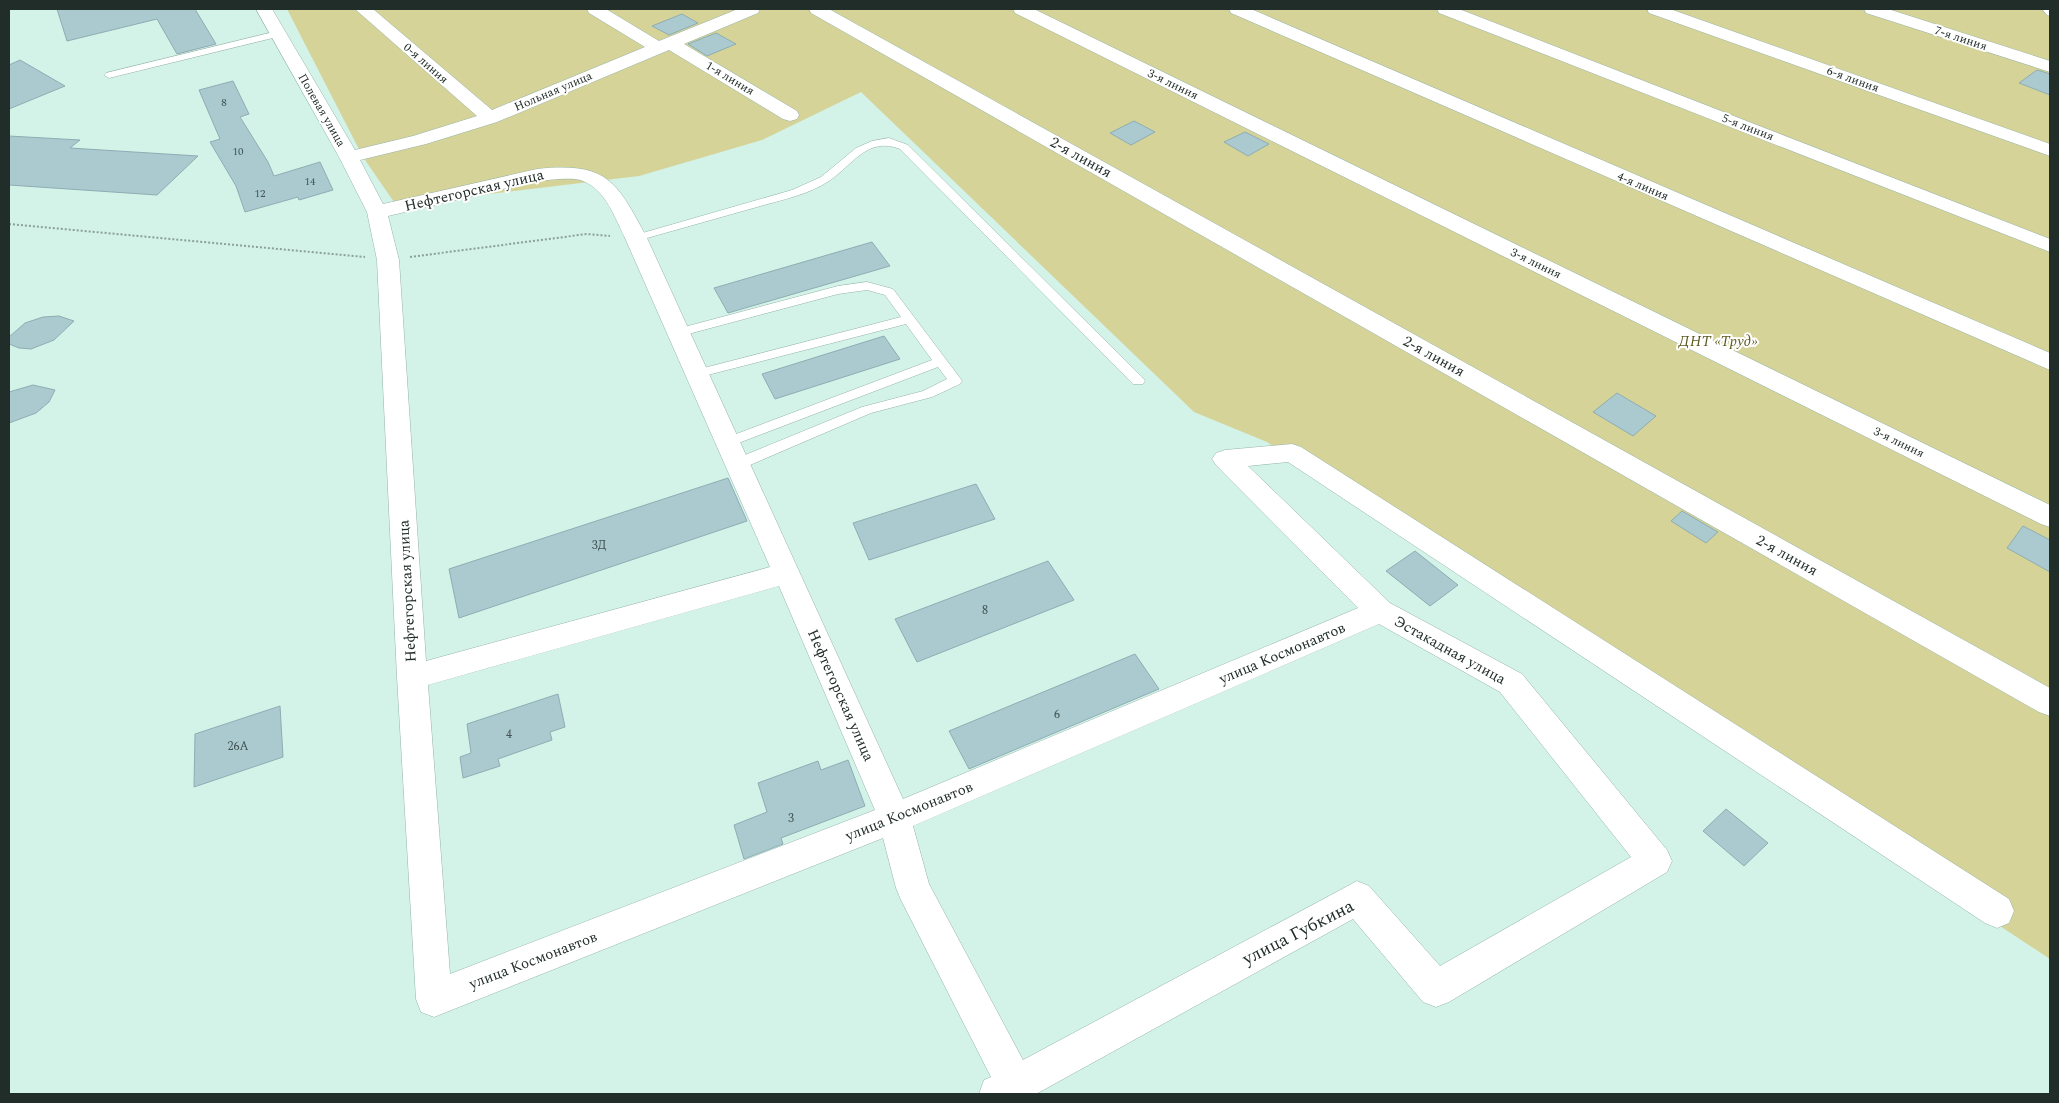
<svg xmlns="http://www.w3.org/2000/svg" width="2059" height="1103" font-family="Spectral,serif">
	<rect width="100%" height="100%" fill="#d3f2e8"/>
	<!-- green -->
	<path fill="#d5d397" d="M287,9H2050V959L1267,442L1194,412L861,92L762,140L639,176L396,205L363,157Z"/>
	<!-- building -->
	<g fill="#aacad0" stroke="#8eadb3">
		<path d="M57,9H195L216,44L177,54L157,19L67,41Z"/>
		<path d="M682,14L698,23L669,35L652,26Z"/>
		<path d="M716,33L736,44L707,56L688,44Z"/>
		<path d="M20,60L65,86L9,109V65Z"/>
		<path d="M2037,70L2050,74V95L2019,83Z"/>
		<path d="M233,81L249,114L240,117L268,162L274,176L320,162L333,190L299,200L298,197L245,212L236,186L210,142L220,139L199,90Z"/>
		<path d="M1134,121L1155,132L1131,145L1110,133Z"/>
		<path d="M1245,132L1269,144L1248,156L1224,142Z"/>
		<path d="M9,136L80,140L70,148L198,156L157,195L9,185Z"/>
		<path d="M872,242L890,266L728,313L714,288Z"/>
		<path d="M59,316L74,321L54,340L31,349L19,348L9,344V337L25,323L43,317Z"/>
		<path d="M884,336L900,359L775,399L762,374Z"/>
		<path d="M33,385L55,390L49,402L36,413L9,423V392Z"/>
		<path d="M1617,393L1656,416L1633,436L1593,412Z"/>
		<path d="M728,478L747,521L459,618L449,569Z"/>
		<path d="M976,484L995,519L869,560L853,523Z"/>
		<path d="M1682,511L1718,532L1706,543L1671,521Z"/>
		<path d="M2023,526L2050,540V572L2007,548Z"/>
		<path d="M1415,551L1458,585L1430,606L1386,571Z"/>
		<path d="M1048,561L1074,600L917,662L895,619Z"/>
		<path d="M1135,654L1159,689L969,769L949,731Z"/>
		<path d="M558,694L565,727L550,732L552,740L498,759L500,766L463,778L460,757L471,753L467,724Z"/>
		<path d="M280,706L283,757L194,787L195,734Z"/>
		<path d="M848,760L865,806L781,838L783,844L744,859L734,825L767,812L758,783L818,761L821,770Z"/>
		<path d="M1726,809L1768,843L1744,866L1703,831Z"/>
	</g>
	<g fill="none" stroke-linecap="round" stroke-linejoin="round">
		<defs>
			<g id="lane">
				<path d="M2042,9H2050V16L2047,15Z"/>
				<path d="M278,31L283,34L281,36L109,78L104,75L106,73Z"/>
				<path d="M889,138L908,145L1143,378L1145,381L1143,384H1133L900,149C867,136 853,165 829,181C808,195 781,200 757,207C718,218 679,229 640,240H632L630,238L632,236L792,190L821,177L856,148L872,141Z"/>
				<path d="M867,282L893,289L960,378L962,381L960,384L932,397L871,413L743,468H733L731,464L733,460L862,407L923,391L947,379L938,367L728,447L723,445L721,442L723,439L932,360L906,324L696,378L691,377L689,374L691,371L696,370L901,317L885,295L867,290L838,294L677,337L671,333L673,330L838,286Z"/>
			</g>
			<g id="street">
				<path d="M256,9H272L355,150L413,136L477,116L355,9H373L492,110L645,47L589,13L587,9H606L659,41L738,9H760L758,13L684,44L797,111L799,115L797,119L790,121L783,119L669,50L497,122L426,144L360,160L383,204L537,169C607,162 616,180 647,238L903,799L1358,608L1216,465L1212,459L1216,453L1225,450L1292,444L1301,447L2009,899L2014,911L2009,923L1997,928L1985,923L1288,462L1248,466L1390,603L1522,674L1667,850L1672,861L1667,872L1449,1002L1436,1007L1423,1002L1353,919L1036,1094H979L984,1080L991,1077L901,900L896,888L883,838L434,1017L421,1012L416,999L397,677L377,260L367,212L339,157ZM559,179C567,179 576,178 583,181C606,190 615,218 625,238L770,567L426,661L399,260L388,216L537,181ZM779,586L875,810L450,974L428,685ZM1379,624L1500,692L1631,857L1440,966L1369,886L1357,881L1023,1060L929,884L913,826Z"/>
				<path d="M809,9H829L2050,688V716L2039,712L811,13Z"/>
				<path d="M1013,9H1034L2050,505V527L2041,524L1015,13Z"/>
				<path d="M1229,9H1251L2050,353V370L1231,13Z"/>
				<path d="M1437,9H1459L2050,239V252L1439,13Z"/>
				<path d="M1647,9H1670L2050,144V156L1649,13Z"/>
				<path d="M1864,9H1888L2050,61V72L1866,13Z"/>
			</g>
		</defs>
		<!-- lane casing -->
		<use href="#lane" stroke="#96b4ab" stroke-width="1"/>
		<!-- street casing -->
		<use href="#street" stroke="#96b4ab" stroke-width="1"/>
		<!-- path -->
		<g stroke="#8aa199" stroke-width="2" stroke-dasharray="2 2" stroke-linecap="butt">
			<path d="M9,224L365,257"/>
			<path d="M410,257L587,234L610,236"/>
		</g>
		<!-- lane -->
		<use href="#lane" fill="#fff" fill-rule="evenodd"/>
		<!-- street -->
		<use href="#street" fill="#fff" fill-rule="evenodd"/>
	</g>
	<g text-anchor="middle" stroke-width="4" stroke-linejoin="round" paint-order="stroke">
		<!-- far-number labels -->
		<g font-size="11" fill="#435453">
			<text x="224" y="106">8</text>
			<text x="238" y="155">10</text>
			<text x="310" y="185">14</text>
			<text x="260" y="197">12</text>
		</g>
		<!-- far-street labels -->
		<g font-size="12" fill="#212d29" stroke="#fff">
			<text transform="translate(1961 38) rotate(18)" y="4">7-я линия</text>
			<text transform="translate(426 63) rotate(41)" y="4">0-я линия</text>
			<text transform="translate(730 78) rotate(31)" y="4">1-я линия</text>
			<text transform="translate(1853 79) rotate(20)" y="4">6-я линия</text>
			<text transform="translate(1173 84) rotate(26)" y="4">3-я линия</text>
			<text transform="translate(553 91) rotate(-23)" y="4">Нольная улица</text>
			<text transform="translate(322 110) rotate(60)" y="4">Полевая улица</text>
			<text transform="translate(1748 127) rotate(21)" y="4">5-я линия</text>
			<text transform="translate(1643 186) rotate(23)" y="4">4-я линия</text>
			<text transform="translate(1536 263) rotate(26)" y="4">3-я линия</text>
			<text transform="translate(1899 442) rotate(26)" y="4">3-я линия</text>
		</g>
		<!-- number labels -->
		<g font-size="12" fill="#435453">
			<text x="599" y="549">3Д</text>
			<text x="985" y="614">8</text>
			<text x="1057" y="718">6</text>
			<text x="509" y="738">4</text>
			<text x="238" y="750">26А</text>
			<text x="791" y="822">3</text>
		</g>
		<!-- street labels -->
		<g font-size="15" fill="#212d29" stroke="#fff">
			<text transform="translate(1081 157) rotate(29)" y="5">2-я линия</text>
			<text transform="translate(474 190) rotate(-13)" y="5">Нефтегорская улица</text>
			<text transform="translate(1434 356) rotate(29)" y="5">2-я линия</text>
			<text transform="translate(1787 555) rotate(29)" y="5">2-я линия</text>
			<text transform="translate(407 591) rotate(-93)" y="5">Нефтегорская улица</text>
			<text transform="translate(1450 650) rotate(29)" y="5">Эстакадная улица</text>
			<text transform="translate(1282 653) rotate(-23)" y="5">улица Космонавтов</text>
			<text transform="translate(841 695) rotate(66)" y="5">Нефтегорская улица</text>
			<text transform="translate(909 811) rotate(-22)" y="5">улица Космонавтов</text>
			<text transform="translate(533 960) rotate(-21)" y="5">улица Космонавтов</text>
		</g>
		<!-- park labels -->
		<g font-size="15" font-style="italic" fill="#5d5a1f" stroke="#fff">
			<text x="1718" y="346">ДНТ «Труд»</text>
		</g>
		<!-- near-street labels -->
		<g font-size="18" fill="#212d29" stroke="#fff">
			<text transform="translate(1298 932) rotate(-27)" y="6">улица Губкина</text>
		</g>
	</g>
	<!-- border -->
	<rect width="2059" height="1103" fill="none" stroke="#212d29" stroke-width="20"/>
</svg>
